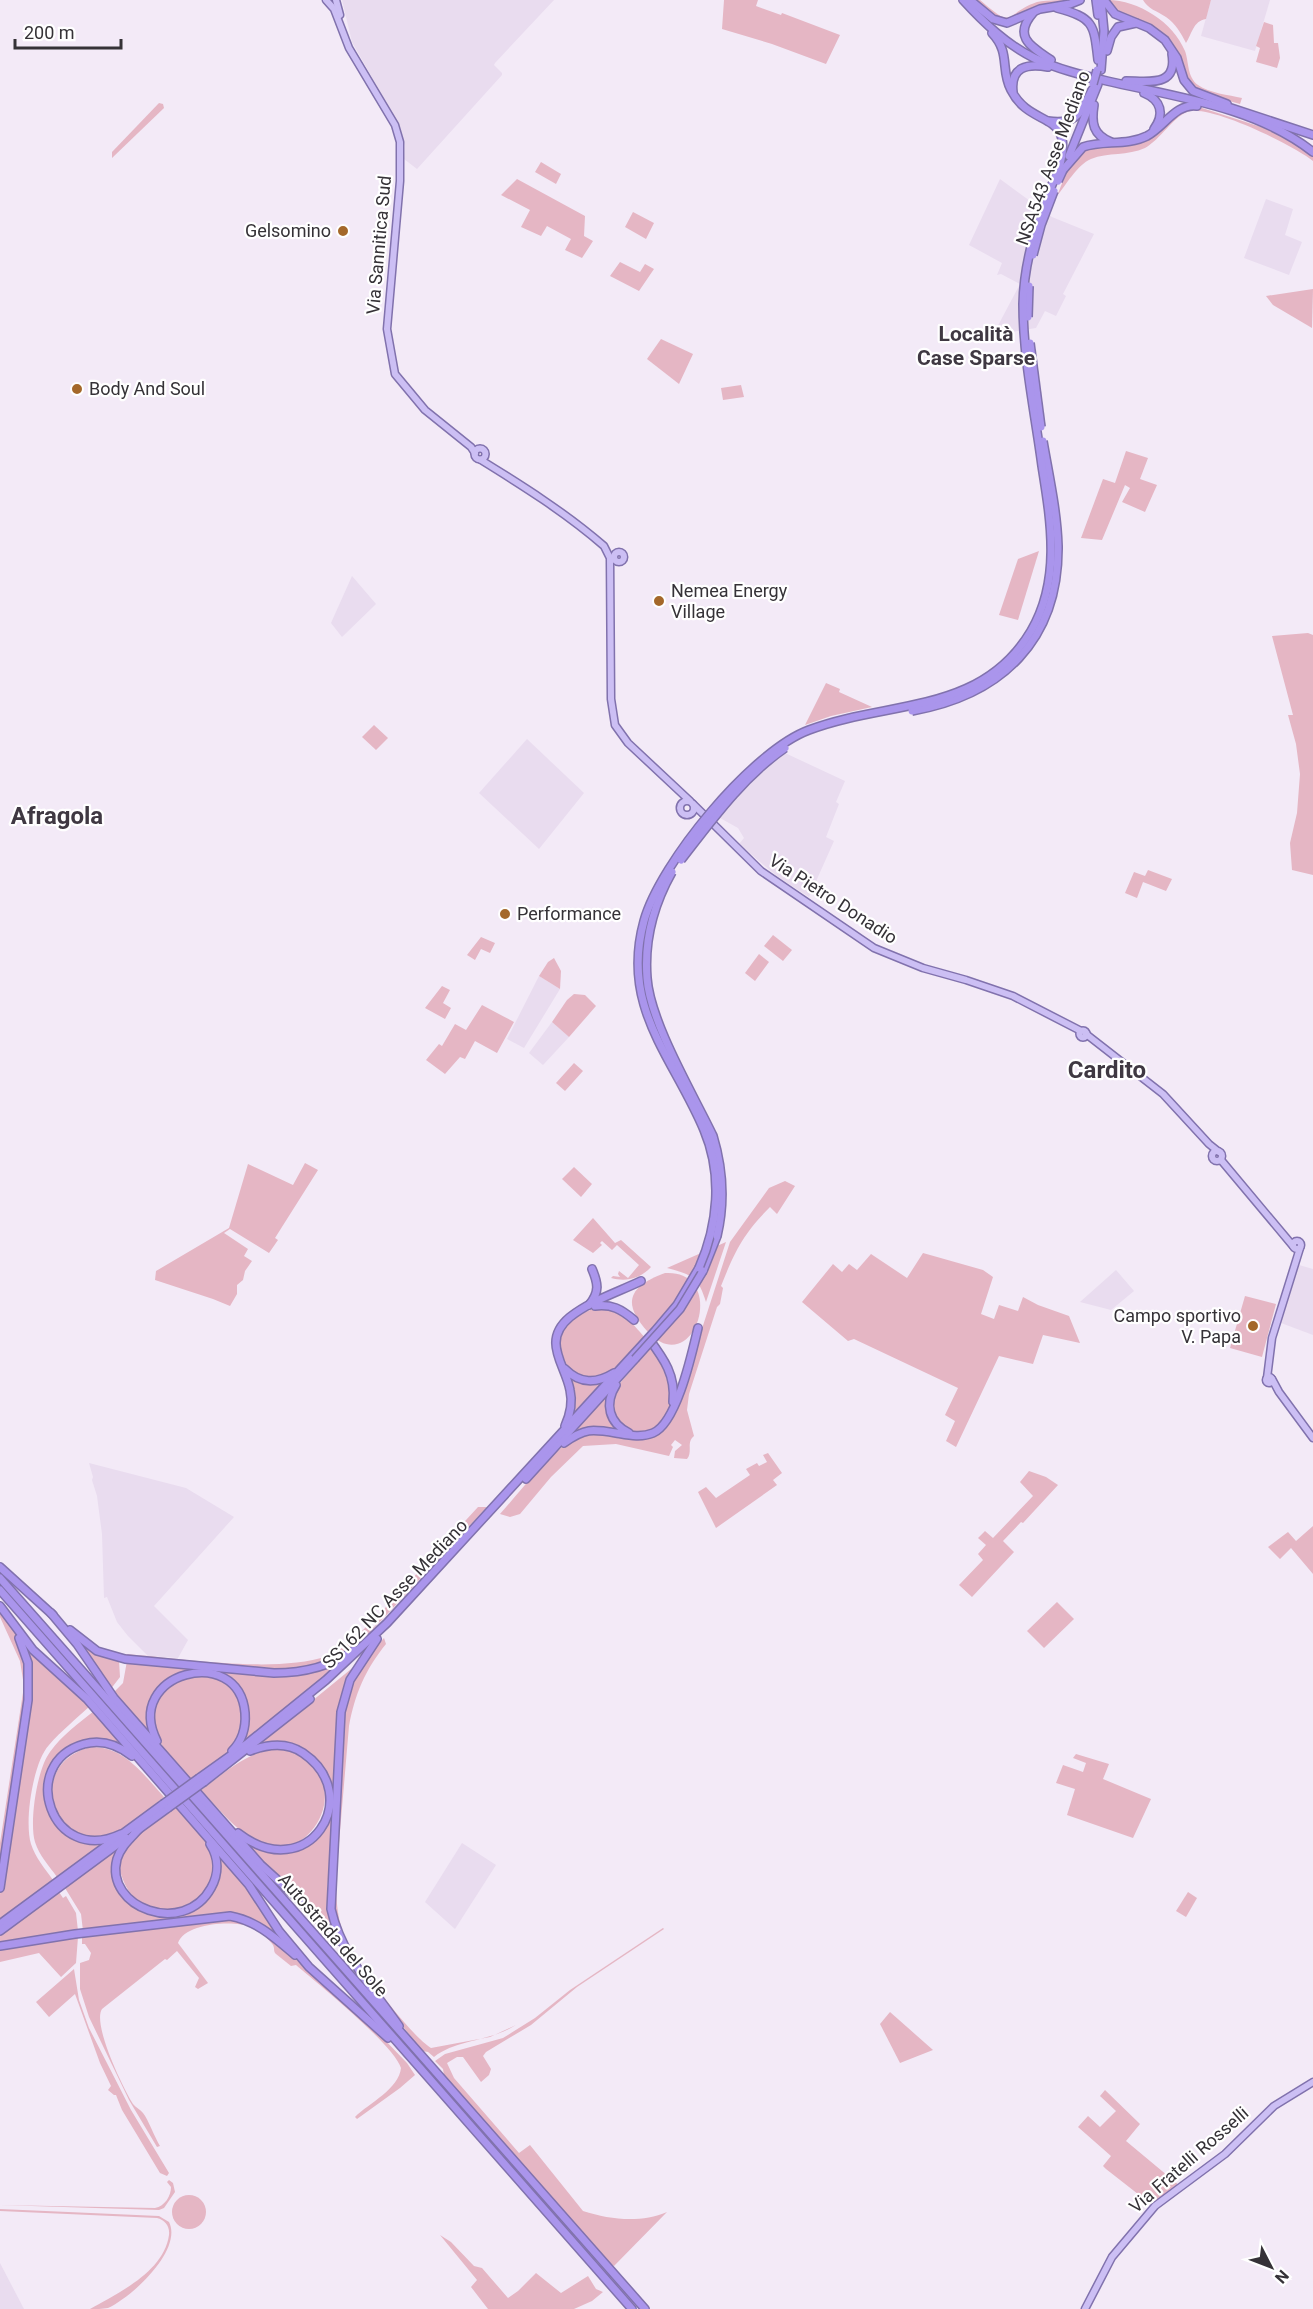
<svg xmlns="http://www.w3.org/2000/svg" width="1313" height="2309" font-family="Roboto,sans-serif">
	<rect width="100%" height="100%" fill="#f3eaf7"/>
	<!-- built -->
	<g fill="#e9dcef">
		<path d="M342,0H554L495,63L494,65L502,73V75L417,169L404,159L405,146L400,127L352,42Z"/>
		<path d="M1211,0H1270L1255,51L1201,36Z"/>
		<path d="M1000,179L1052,217L1094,234L1063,294L1066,296L1056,316L1045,311L1036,328L993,335L1020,284L1001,274L997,275L1002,263L969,245Z"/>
		<path d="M1266,199L1293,209L1285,235L1302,242L1289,275L1244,258Z"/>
		<path d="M352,576L376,604L342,637L331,623Z"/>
		<path d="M527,739L584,793L539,849L479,793Z"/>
		<path d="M785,753L845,781L836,802L839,804L826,837L834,841L809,897L778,877L739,844L744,838L738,828L720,818L749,784Z"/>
		<path d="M539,976L560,989L524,1048L507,1039Z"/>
		<path d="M552,1022L569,1037L543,1065L529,1053Z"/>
		<path d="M1299,1265L1313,1269V1335L1281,1323Z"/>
		<path d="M1116,1270L1134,1291L1111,1310L1080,1302Z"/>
		<path d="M89,1463L186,1488L234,1517L154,1606L188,1640L178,1658L148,1656L128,1636L117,1622L107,1597L104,1598L102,1534L97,1496L92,1480L93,1477Z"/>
		<path d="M462,1843L496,1865L455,1929L425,1902Z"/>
		<path d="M0,2263L24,2309H0Z"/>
	</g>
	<!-- green -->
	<g fill="#e5b6c4">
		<path d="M724,0H758L756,6L781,15L782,13L840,35L826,64L772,44L722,29Z"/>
		<path d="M976,0H980C1016,31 1003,14 1037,2C1048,0 1063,0 1075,0L1038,6L1006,21L988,14Z"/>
		<path d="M1108,0C1138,0 1173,22 1185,51C1189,62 1187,77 1198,85C1209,93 1229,95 1242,98L1240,104L1201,93L1189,85L1179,56L1171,43L1160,31L1146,22L1119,13Z"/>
		<path d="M1143,0H1211L1206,19C1193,21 1192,34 1186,43C1181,33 1175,23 1166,17C1157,11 1148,9 1143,0Z"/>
		<path d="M1264,22L1273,25L1274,43H1278L1280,58L1277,68L1256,62L1260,48L1256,46Z"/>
		<path d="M159,103L163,104L164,108L112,158V152Z"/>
		<path d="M1199,107L1283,134L1313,154V161C1295,146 1208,103 1187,112C1172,118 1161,139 1145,148C1128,156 1108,152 1091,159C1077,165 1066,185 1057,196L1070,163L1083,148L1131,144L1182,109Z"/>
		<path d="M541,162L561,174L556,184L535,172Z"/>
		<path d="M517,179L585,216L584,236L593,241L582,258L565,250L571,239L547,226L541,236L521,227L530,210L501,195Z"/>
		<path d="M633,212L654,223L646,239L625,227Z"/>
		<path d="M620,262L640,272L645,264L654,269L639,291L610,276Z"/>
		<path d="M1313,289L1312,328L1273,305L1266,296Z"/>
		<path d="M661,339L693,354L679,384L647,359Z"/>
		<path d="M741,385L744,397L723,400L721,388Z"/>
		<path d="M1126,451L1148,458L1140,479L1157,485L1145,512L1122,502L1130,488L1125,485L1102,540L1081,538L1103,479L1115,483Z"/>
		<path d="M1039,551L1018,620L999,615L1018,559Z"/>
		<path d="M1308,633L1313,635V875L1292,870L1290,843L1297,813L1300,774L1296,744L1288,715H1293L1272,636Z"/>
		<path d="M826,683L840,689L839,692L872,707L831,716L805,725Z"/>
		<path d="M374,725L388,738L376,750L362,737Z"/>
		<path d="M1148,870L1172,879L1166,891L1143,882L1137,898L1125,893L1134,872L1145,876Z"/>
		<path d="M773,935L792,950L783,961L764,946Z"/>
		<path d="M481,937L495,943L490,953L481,949L475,960L467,955Z"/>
		<path d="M759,954L769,962L755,981L745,973Z"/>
		<path d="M554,958L561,971L560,989L539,976L548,962Z"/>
		<path d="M442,986L450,990L443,1003L451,1008L445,1019L425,1008Z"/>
		<path d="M574,994L585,995L596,1006L569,1037L552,1022L567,1000Z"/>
		<path d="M482,1005L514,1022L497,1053L475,1041L465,1059L460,1057L445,1074L426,1060L439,1044L442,1046L455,1024L466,1030Z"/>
		<path d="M574,1063L583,1071L565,1091L556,1083Z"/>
		<path d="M305,1163L318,1170L275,1238L278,1240L269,1253L230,1229L224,1233L248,1249L244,1256L252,1261L245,1271L243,1280L237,1285V1294L230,1306L213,1299L155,1280L156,1271L229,1228L248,1164L293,1185Z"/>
		<path d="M574,1167L592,1184L581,1197L562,1179Z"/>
		<path d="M785,1181L795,1186L777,1214L770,1207C743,1234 735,1251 721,1286L723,1288L720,1304L717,1307L689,1394L687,1410L694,1436C686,1442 693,1452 687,1459L674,1458L675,1451L682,1445L675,1440L671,1445L673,1447L669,1456L616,1444L583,1446L551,1477L520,1514L510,1517L500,1514C520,1492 552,1449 579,1436C617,1418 654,1468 677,1406L730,1242L769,1188Z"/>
		<path d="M593,1218L615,1243L621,1240L651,1267C640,1279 626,1282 611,1278L613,1276L620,1277L618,1274L619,1271L628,1278L639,1265L617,1245L612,1250L602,1241L600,1243L602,1245L593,1253L573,1240Z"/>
		<path d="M726,1242L706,1302C698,1276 692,1275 667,1268Z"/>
		<path d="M923,1253L983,1270L993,1277L981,1314L994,1319L999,1305L1018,1311L1023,1297L1038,1305L1069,1316L1080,1343L1043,1335L1033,1364L999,1356L956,1447L946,1441L955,1421L945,1415L958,1388L854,1339L848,1341L802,1302L833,1264L842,1272L849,1264L857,1270L871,1254L907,1278Z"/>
		<path d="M665,1273C729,1269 695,1382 648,1332C621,1303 629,1286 665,1273Z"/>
		<path d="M1245,1296L1276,1304L1262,1357L1230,1348Z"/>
		<path d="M599,1307C618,1307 628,1318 640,1332C649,1343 663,1356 667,1370C674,1391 675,1426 647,1432C641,1433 635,1434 629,1431C623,1428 617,1420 613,1415C610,1390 620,1383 636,1365L626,1356C618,1366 606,1379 592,1380C567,1381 550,1350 563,1329C571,1318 586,1311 599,1307Z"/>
		<path d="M567,1374L604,1382L571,1418Z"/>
		<path d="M608,1394L607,1403L623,1433L603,1429L570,1437Z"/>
		<path d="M768,1453L782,1473L773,1480L777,1485L716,1528L698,1492L706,1487L716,1498L750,1475L746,1469L757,1463L759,1466L767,1462L763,1455Z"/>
		<path d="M1029,1471L1046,1477L1058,1485L1023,1523L1021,1522L1003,1541L1014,1552L972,1597L959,1585L983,1560L978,1554L986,1545L978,1538L985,1531L993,1538L1033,1496L1020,1482Z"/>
		<path d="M478,1507H487L365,1638L331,1660L296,1669L221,1666L126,1657L125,1654C181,1658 275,1674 327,1656C343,1650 355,1638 367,1626L374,1627L376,1625L374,1620Z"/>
		<path d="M1313,1526V1574L1291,1548L1280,1559L1268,1547L1288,1532L1296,1541Z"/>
		<path d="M1057,1602L1074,1619L1044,1648L1027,1631Z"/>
		<path d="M0,1608L14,1627L23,1650L28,1685L0,1882V1843L24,1686L20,1661L0,1617Z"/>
		<path d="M384,1638L386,1644C365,1670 355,1694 349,1726L336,1878C336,1900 337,1922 347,1942C358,1966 410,2035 431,2048L490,2037L516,2025C489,2042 457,2039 434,2057L428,2052L422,2051L380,1997L342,1939L334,1917L332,1892L342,1733L346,1699L352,1681L368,1655Z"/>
		<path d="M24,1642L90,1706C76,1719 61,1731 49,1745C33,1762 24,1822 31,1844C35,1857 45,1869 53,1880L0,1919V1894L8,1862L32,1695L30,1661Z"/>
		<path d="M81,1643L96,1653L119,1661L120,1677L110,1690L79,1644Z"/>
		<path d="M345,1659L242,1743L248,1712L242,1694L212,1671L200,1669L190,1670L178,1674L168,1680L157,1691L149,1721L151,1734L113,1693L123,1683L127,1661L292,1673Z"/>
		<path d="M356,1665L345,1687L335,1772L327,1894L329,1917L333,1931L303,1900L271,1871L245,1843L268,1852L276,1853L299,1849L310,1842L324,1826L328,1782L300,1749L257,1746Z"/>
		<path d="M196,1673C204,1675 215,1676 222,1680C246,1696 249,1728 231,1749C221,1761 204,1770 191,1780C171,1757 150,1741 155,1708C156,1701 160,1692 166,1688C174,1681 186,1678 196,1673Z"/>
		<path d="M94,1711L123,1745L103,1740L69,1748L47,1780C51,1818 54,1842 100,1842L101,1846L57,1877C49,1866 39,1855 35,1842C29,1822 37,1769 50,1752C61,1736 79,1723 94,1711Z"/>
		<path d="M91,1747C124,1746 143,1774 164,1797C149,1808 133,1825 116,1832C54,1858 22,1764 91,1747Z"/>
		<path d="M281,1748C362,1769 316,1866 263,1844C237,1833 220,1810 201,1790C227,1771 249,1750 281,1748Z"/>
		<path d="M1076,1754L1109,1764L1103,1779L1151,1799L1133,1838L1067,1815L1075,1789L1056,1783L1063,1765L1083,1772L1086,1763L1073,1758Z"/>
		<path d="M176,1807C187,1820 205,1834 211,1850C234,1908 143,1939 122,1877C117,1866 120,1852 128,1843C140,1830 161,1818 176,1807Z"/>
		<path d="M120,1847L114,1867L131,1902L176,1915L213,1889L219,1854L241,1880L288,1946L261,1924L243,1917L83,1931L81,1914L65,1888Z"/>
		<path d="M59,1892L63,1898L66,1896L76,1913L78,1931L0,1944V1934Z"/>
		<path d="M1188,1892L1197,1898L1186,1917L1176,1911Z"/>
		<path d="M223,1918L249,1923L283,1948L357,2011L407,2063L415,2075L400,2088L357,2119L355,2117C369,2103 399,2089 401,2068C394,2045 317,1983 296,1965L291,1966C286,1962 281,1958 276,1954C273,1951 275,1949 273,1945C268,1939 259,1929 251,1927C234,1920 185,1923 178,1943L208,1983L198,1989L195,1987L199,1978L177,1951L167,1960L165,1959L102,2009C92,2024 123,2088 133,2104C136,2108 140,2109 143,2113C148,2119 155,2138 160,2146L157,2147L129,2100L89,2017L80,1989V1963L89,1960L91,1953L85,1944H82V1936Z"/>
		<path d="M663,1928L664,1929L577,1987L531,2025L486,2052L483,2056L491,2069L489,2075L481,2082L463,2057H457L447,2063L454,2078L519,2153L530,2145L583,2211C611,2220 641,2223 667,2212L614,2266L609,2263L444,2075L443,2069L435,2061L445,2054L503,2038L535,2018L570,1990Z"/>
		<path d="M78,1937L76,1963L61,1977L39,1953L0,1962V1948Z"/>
		<path d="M74,1969L79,2000L89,2028L131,2110L169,2173L167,2176L160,2173L122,2110L116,2095H114L108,2090L111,2086L100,2063L75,1994L49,2017L36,2002Z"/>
		<path d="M890,2012L933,2050L900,2063L880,2024Z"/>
		<path d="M1105,2090L1140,2124L1126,2141L1180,2186L1152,2205L1106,2169L1103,2166L1111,2156L1078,2127L1088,2116L1100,2127L1116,2111L1100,2096Z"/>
		<path d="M169,2180L173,2183L175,2192L164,2208L159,2210L0,2205L155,2208C165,2206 171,2196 171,2187L167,2182Z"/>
		<circle cx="189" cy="2212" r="17"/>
		<path d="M0,2209L159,2216L169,2222C183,2250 132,2297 108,2308C103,2309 95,2309 90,2309C118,2293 164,2272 169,2235C170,2226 165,2220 157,2218L0,2211Z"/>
		<path d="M440,2235L451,2242L474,2266L482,2268L508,2298L518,2291L536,2273L561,2293L588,2276L596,2289L603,2292L592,2301L574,2309H488L471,2287L477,2280Z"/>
	</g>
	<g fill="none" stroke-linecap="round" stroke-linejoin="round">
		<defs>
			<g id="major">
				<path d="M326,0L334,9L349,48L395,125L400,142V181L387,329L395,374L425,410L471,447L475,453"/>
				<path d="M336,0L340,15"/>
				<circle cx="480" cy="454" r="5.5"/>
				<path d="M481,460C523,486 566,513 604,546L610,558L611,699L615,725L628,743L690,801"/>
				<circle cx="619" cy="557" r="5"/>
				<circle cx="687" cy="808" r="7"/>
				<path d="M693,804L761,871L874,948L923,968L966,980L1013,996L1081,1031"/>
				<circle cx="1083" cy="1034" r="3.5"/>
				<path d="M1086,1034L1163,1094L1209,1144L1219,1152"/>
				<circle cx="1217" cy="1156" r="5"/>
				<path d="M1221,1160L1293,1246"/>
				<circle cx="1297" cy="1245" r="4"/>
				<circle cx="1269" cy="1380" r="3"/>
				<path d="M1267,1378L1272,1338L1300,1248"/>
				<path d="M1272,1379L1279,1392L1313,1438"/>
				<path d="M1085,2309L1112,2257L1155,2206L1225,2154L1274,2106L1313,2082"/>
			</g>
			<g id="highway">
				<path d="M963,0C984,23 1006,44 1034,58C1057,69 1082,75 1107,81C1176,97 1256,107 1313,152"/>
				<path d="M970,0L993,19L1007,23L1040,9L1070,4L1080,0"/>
				<path d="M1096,0L1098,15"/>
				<path d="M1101,0L1104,31L1101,70"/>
				<path d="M1104,0L1115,14L1149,28L1165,40L1177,58L1184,80L1193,91L1227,104"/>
				<path d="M1057,8C1094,18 1094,24 1098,60"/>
				<path d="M1033,13C1012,37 1032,47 1051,60"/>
				<path d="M992,33C1011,53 1000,69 1011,90C1031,130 1076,109 1059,168"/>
				<path d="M1107,51L1111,37L1118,27L1136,23"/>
				<path d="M1126,81C1147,81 1178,88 1172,54"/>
				<path d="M1013,92C1010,67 1027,63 1048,67"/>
				<path d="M1144,93C1161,100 1165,114 1154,129"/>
				<path d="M1094,105C1091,123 1093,135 1111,142"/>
				<path d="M1222,105L1313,135"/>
				<path d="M1048,121C1078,125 1080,113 1092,90"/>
				<path d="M1069,156L1098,84"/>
				<path d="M1063,170L1083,147C1103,140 1127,146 1147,136C1164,127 1176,103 1197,106"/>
				<path d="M703,1271L717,1236"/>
				<path d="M589,1305C600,1292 598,1283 592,1269"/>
				<path d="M595,1306C612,1304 621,1309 634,1320"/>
				<path d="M649,1339C664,1359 676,1376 673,1402"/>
				<path d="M565,1369C580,1384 596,1384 614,1373"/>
				<path d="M616,1385C604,1404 609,1423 629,1433"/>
				<path d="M565,1426C570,1415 573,1403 570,1390C565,1364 541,1341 570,1317C590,1301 618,1292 641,1281"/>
				<path d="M564,1443C585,1428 592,1429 616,1433C628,1435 641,1438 653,1433C677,1423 692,1353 698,1328"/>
				<path d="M526,1479L635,1359"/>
				<path d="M0,1567L53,1615"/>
				<path d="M0,1578L645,2309"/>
				<path d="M0,1590L632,2309"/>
				<path d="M0,1606L33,1650L87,1699L249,1885L279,1931L309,1967L388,2038"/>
				<path d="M51,1613L77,1644L114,1698L261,1865L302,1902L339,1941"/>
				<path d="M70,1630L97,1651L125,1659L274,1673C303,1673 330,1667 354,1650"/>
				<path d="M377,1639L350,1680L341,1712L331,1909C341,1954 373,1989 399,2026"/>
				<path d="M157,1741C122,1673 239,1642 245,1713C246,1727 242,1741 232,1751"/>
				<path d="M199,1778L248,1743L326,1680L387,1623L655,1331L677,1305L699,1268"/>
				<path d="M204,1782L310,1699"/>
				<path d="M139,1829C131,1838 121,1846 117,1859C104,1908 184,1937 211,1888C219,1874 219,1858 210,1844"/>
				<path d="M135,1832L168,1808"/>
				<path d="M238,1833C308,1887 366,1796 303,1753C287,1742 268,1744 250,1751"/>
				<path d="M121,1834C51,1867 17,1763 84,1744C102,1739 118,1745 132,1756"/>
				<path d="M0,1888L28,1700V1663L19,1638"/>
				<path d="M0,1924L163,1804"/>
				<path d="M0,1931L126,1838"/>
				<path d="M0,1946L75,1934L230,1916C257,1921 274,1937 295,1955"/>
			</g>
		</defs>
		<!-- major casing -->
		<use href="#major" stroke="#8172ad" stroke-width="9"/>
		<!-- highway casing -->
		<use href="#highway" stroke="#8172ad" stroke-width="10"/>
		<!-- major -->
		<use href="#major" stroke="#ccbff4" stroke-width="6"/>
		<!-- highway -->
		<use href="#highway" stroke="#aa95ec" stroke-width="7"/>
		<defs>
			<g id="highway-bridge">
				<path d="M1093,84L1097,70"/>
				<path d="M1058,181L1063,170"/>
				<path d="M1033,255L1041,225L1054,191"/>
				<path d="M1028,317L1029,286"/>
				<path d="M1030,343L1041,427"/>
				<path d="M912,711C1002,695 1059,640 1058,546C1057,511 1049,476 1043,441"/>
				<path d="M681,860C712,820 743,777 785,748"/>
				<path d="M672,872C654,904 644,940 647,978C650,1022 693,1094 713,1136C723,1169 725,1202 717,1236"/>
				<path d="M699,1268C718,1225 723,1175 704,1130C674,1058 620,1008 644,921C660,863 752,751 809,730C888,700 981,715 1031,631C1061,580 1051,522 1042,466C1035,413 1023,358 1023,304C1024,256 1040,212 1059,168"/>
				<path d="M635,1359L680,1309L703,1271"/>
				<path d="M163,1804L199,1778"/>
				<path d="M168,1808L204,1782"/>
			</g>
		</defs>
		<!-- highway-bridge casing -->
		<use href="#highway-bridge" stroke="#8172ad" stroke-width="10" stroke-linecap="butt"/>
		<!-- highway-bridge -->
		<use href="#highway-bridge" stroke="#aa95ec" stroke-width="7"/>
	</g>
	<!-- markers -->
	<g fill="#a4682a" stroke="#fff" stroke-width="2">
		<circle cx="343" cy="231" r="6"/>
		<circle cx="77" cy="389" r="6"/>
		<circle cx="659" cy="601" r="6"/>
		<circle cx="505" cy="914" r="6"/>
		<circle cx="1253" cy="1326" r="6"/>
	</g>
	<g text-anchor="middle" stroke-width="4.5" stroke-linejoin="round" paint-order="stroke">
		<!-- street labels -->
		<g font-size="18" fill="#353237" stroke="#fff">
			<text transform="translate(1053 158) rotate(-70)" y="6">NSA543 Asse Mediano</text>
			<text transform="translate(379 245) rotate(-85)" y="6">Via Sannitica Sud</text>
			<text transform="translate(833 899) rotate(33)" y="6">Via Pietro Donadio</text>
			<text transform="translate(395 1594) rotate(-46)" y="6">SS162 NC Asse Mediano</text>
			<text transform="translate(333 1935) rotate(49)" y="6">Autostrada del Sole</text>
			<text transform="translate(1189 2160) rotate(-41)" y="6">Via Fratelli Rosselli</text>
		</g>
		<!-- poi labels -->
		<g font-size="18" fill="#353237" stroke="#fff" text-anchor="start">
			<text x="331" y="237" text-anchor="end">Gelsomino</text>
			<text x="89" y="395">Body And Soul</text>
			<text x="671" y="597">Nemea Energy<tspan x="671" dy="21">Village</tspan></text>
			<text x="517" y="920">Performance</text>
			<text x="1241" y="1322" text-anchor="end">Campo sportivo<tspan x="1241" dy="21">V. Papa</tspan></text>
		</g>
		<!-- quarter labels -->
		<g font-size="21" font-weight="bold" fill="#3f3842" stroke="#fff">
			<text x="976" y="341">Località<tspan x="976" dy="24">Case Sparse</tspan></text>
		</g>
		<!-- district labels -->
		<g font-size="24" font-weight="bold" fill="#3f3842" stroke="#fff">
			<text x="57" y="824">Afragola</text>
			<text x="1107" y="1078">Cardito</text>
		</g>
	</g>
	<!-- north arrow -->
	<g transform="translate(1271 2267) rotate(132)" stroke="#ffffff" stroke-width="4.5" paint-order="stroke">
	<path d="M0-4.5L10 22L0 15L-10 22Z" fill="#353237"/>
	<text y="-9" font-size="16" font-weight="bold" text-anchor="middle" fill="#353237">N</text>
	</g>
	<!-- scale -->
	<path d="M15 39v9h106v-9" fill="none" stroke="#353237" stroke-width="3"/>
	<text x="24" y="39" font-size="18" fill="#353237" stroke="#ffffff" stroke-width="4.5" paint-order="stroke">200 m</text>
</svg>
